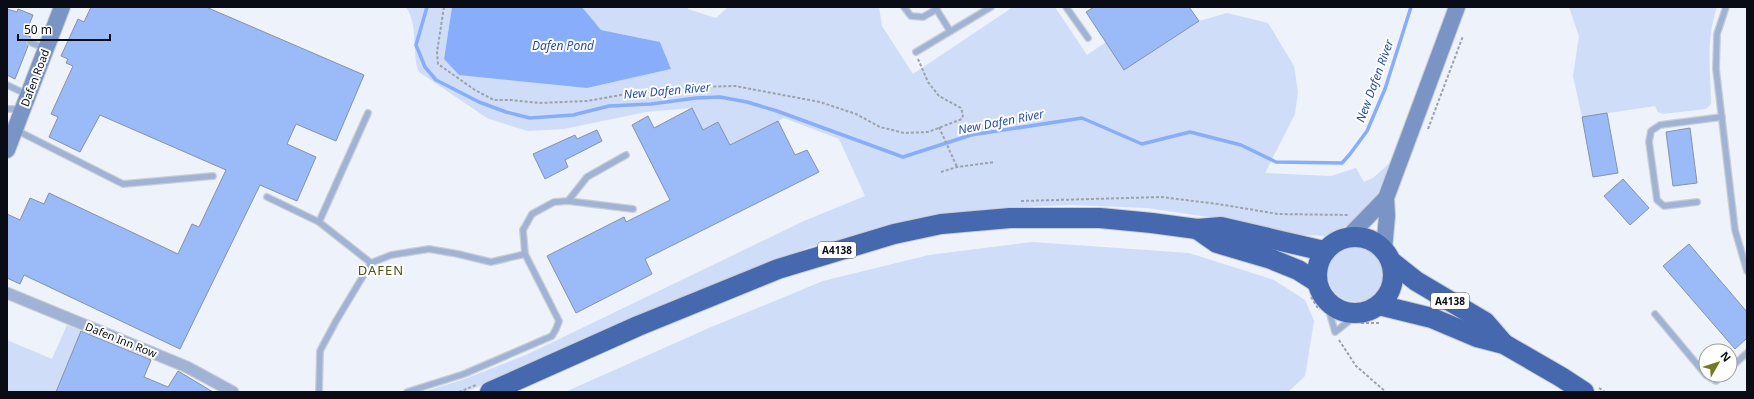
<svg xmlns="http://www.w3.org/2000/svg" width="1754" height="399" font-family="'Noto Sans',sans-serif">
	<rect width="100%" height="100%" fill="#edf2fb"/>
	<!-- green -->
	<g fill="#cfddf8">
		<path d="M406,7H452L444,59L587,88L671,69L660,42L601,30L582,7H687L688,9L716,18L728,7H879L882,26L913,74L1013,7H1055L1087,55L1106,42L1124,70L1199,21L1227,13L1268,23L1294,66L1298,92L1295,114L1265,173L1331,176L1356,168L1364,182L1373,178L1392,161L1373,204L1350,224L1325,236L1304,235L1222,219L1147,208L1070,205L1000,208L910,221L810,247L671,303L508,375L465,392H423L465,379L526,355L804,221L865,196L839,139L784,118L730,145L718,122L703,130L692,108L646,112L564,129L527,131L487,118L419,72C411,52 419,25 406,7Z"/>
		<path d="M1569,7H1717C1705,44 1711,68 1711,104L1706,109L1663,114L1658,112L1655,106L1582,117L1573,76L1579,36Z"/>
		<path d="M1032,242L1189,253L1274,280L1305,300L1314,321L1305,376L1288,392H565L709,328L823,281L929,255Z"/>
		<circle cx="1356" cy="274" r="28"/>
		<path d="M67,325L82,331L56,392H7V340L52,359Z"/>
	</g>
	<!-- water -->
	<path fill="#88aefb" d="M452,7H582L601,30L660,42L671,69L587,88L459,75L444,59Z"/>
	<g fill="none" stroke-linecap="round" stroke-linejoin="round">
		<!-- stream -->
		<path stroke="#88aefb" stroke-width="3.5" d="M427,7L416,45L425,67L436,80L479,102L506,112L530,118L573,115L609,106L651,104L696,98L720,97L747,102L777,111L903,157L971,135L1082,118L1142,144L1190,132L1241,145L1276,162L1342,163L1350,154L1367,131L1385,89L1411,7"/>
	</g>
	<!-- building -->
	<g fill="#9abaf8" stroke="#8792a8">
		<path d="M91,7H206L364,75L336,141L296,124L287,144L316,157L297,201L260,185L180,349L24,275L20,284L7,278V214L20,220L30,198L44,204L49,193L178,254L192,224L199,227L226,170L100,115L80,152L49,137L58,117L51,114L73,66L66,63L68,59L61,56L78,19L84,22Z"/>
		<path d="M1094,7H1189L1199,21L1124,70L1086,12Z"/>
		<path d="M7,9L17,12L18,9L33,15L25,35L31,37L26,41L28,46L15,79L7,75Z"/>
		<path d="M692,108L703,130L718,122L730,145L778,121L795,155L807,150L819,172L645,259L652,274L576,313L547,256L624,217L626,222L670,200L632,125L648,116L654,128Z"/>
		<path d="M1607,113L1618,173L1593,177L1582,117Z"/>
		<path d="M1690,128L1697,183L1673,186L1666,132Z"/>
		<path d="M597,130L602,141L565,160L568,167L545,179L533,154L575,135L577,139Z"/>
		<path d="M1623,179L1649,208L1630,225L1604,196Z"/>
		<path d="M1689,244L1747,312V338L1735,349L1663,266Z"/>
		<path d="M81,331L151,360L144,377L168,387L178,371L213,392H56Z"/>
	</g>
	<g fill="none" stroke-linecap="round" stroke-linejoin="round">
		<defs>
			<g id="lane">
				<path d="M904,7L911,16L923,17L937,9"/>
				<path d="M935,7L950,31"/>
				<path d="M1066,7L1088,38"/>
				<path d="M1726,7L1717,34L1716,69L1735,230L1747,271"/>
				<path d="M30,42L44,48"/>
				<path d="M916,52L991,7"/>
				<path d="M7,85L26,94"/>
				<path d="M7,109H15L20,111"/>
				<path d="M16,130L123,184L213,176"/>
				<path d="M267,197L319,222L371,263"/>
				<path d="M568,201L587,177L626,155"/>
				<path d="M1697,202L1664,206L1657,200L1649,142L1651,131L1660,125L1722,117"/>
				<path d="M319,222L368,113"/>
				<path d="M1326,300L1335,332L1359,313"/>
				<path d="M1655,314L1706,375"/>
				<path d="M1730,368L1747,353"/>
				<path d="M1706,375L1716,381L1723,375"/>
				<path d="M319,392L320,351L336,321L371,263L391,255L429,249L458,254L491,262L525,254"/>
				<path d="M407,392L464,374L552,336L556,329L559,321L525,254L523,230L532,214L554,202L568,201L633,209"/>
			</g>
			<path id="street" d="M7,293L187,367L233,392"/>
			<g id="secondary">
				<path d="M7,150L62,7"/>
				<path d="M1348,237L1386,198"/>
				<path d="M1384,249L1387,216L1386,198L1457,7"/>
			</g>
			<g id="highway">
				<path d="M1197,229L1217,243L1271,259L1298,270L1317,282"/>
				<circle cx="1355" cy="275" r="38"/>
				<path d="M1392,262L1416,281L1485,322L1504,344"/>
				<path d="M1379,305L1432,318L1477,337L1504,344L1561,377L1584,392"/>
				<path d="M490,392L638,326L778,269L894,234L941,224L1010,218H1100L1152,223L1197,229L1221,227L1324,251"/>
			</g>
		</defs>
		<!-- lane casing -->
		<use href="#lane" stroke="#c9cdd6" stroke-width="8"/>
		<!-- street casing -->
		<use href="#street" stroke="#c9cdd6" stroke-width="13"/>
		<!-- secondary casing -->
		<use href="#secondary" stroke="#c9cdd6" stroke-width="18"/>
		<!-- highway casing -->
		<use href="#highway" stroke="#c9cdd6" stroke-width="22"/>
		<!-- path -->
		<g stroke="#9ea2ab" stroke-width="2" stroke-dasharray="3 2" stroke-linecap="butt">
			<path d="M444,7L437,52L438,64L475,90L494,100H511L539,103L587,101L660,88L735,86L820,102L856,114L880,127L904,133L928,132L962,119L963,115L961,108L939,96L928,82L918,59"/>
			<path d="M939,127L957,167"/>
			<path d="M1428,129L1463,36"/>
			<path d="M941,172L957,167L995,162"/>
			<path d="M1021,201L1161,197L1218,204L1278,214L1349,215"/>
			<path d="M1311,297L1319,310"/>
			<path d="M1361,323H1381"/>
			<path d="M1339,340L1356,366L1386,392"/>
			<path d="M1599,388L1605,392"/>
			<path d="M459,392L476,385"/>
		</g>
		<!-- lane -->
		<use href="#lane" stroke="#a1b3d5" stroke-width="5.5"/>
		<!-- street -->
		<use href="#street" stroke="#a1b3d5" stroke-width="11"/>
		<!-- secondary -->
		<use href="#secondary" stroke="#7a94c6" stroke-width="16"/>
		<!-- highway -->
		<use href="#highway" stroke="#4668af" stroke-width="20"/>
	</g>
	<g text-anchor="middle" stroke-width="4" stroke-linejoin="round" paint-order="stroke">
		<!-- shield labels -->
		<g fill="#fff" stroke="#53555a" stroke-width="1">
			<rect x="818" y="242" width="38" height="16" rx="3"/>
			<rect x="1431" y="293" width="38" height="16" rx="3"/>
		</g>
		<g font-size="10" font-weight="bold" fill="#090c14">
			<text x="837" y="254">A4138</text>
			<text x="1450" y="305">A4138</text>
		</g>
		<!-- street labels -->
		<g font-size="11" fill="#090c14" stroke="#fff">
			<text transform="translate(35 78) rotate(-69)" y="4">Dafen Road</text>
			<text transform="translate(121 340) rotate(22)" y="4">Dafen Inn Row</text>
		</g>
		<!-- water labels -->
		<g font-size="12" font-style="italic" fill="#284fa7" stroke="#fff">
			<text x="563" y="50">Dafen Pond</text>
			<text transform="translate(1375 81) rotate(-70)" y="4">New Dafen River</text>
			<text transform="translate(667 91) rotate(-5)" y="4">New Dafen River</text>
			<text transform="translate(1001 122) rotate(-11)" y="4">New Dafen River</text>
		</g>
		<!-- quarter labels -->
		<g font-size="13" letter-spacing="1" fill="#4e5318" stroke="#fff">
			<text x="381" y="275">DAFEN</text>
		</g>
	</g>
	<!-- border -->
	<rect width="1754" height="399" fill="none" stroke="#090c14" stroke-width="16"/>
	<!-- north arrow -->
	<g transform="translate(1718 363) rotate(51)"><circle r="19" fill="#ffffff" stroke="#9d9ea1"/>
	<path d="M0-3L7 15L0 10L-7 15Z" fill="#727922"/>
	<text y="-6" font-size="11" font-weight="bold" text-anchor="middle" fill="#090c14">N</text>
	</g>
	<!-- scale -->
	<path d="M18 34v6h92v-6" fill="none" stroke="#090c14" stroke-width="2"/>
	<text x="24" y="34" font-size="12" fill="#090c14" stroke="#ffffff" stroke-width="3" paint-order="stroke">50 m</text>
</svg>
